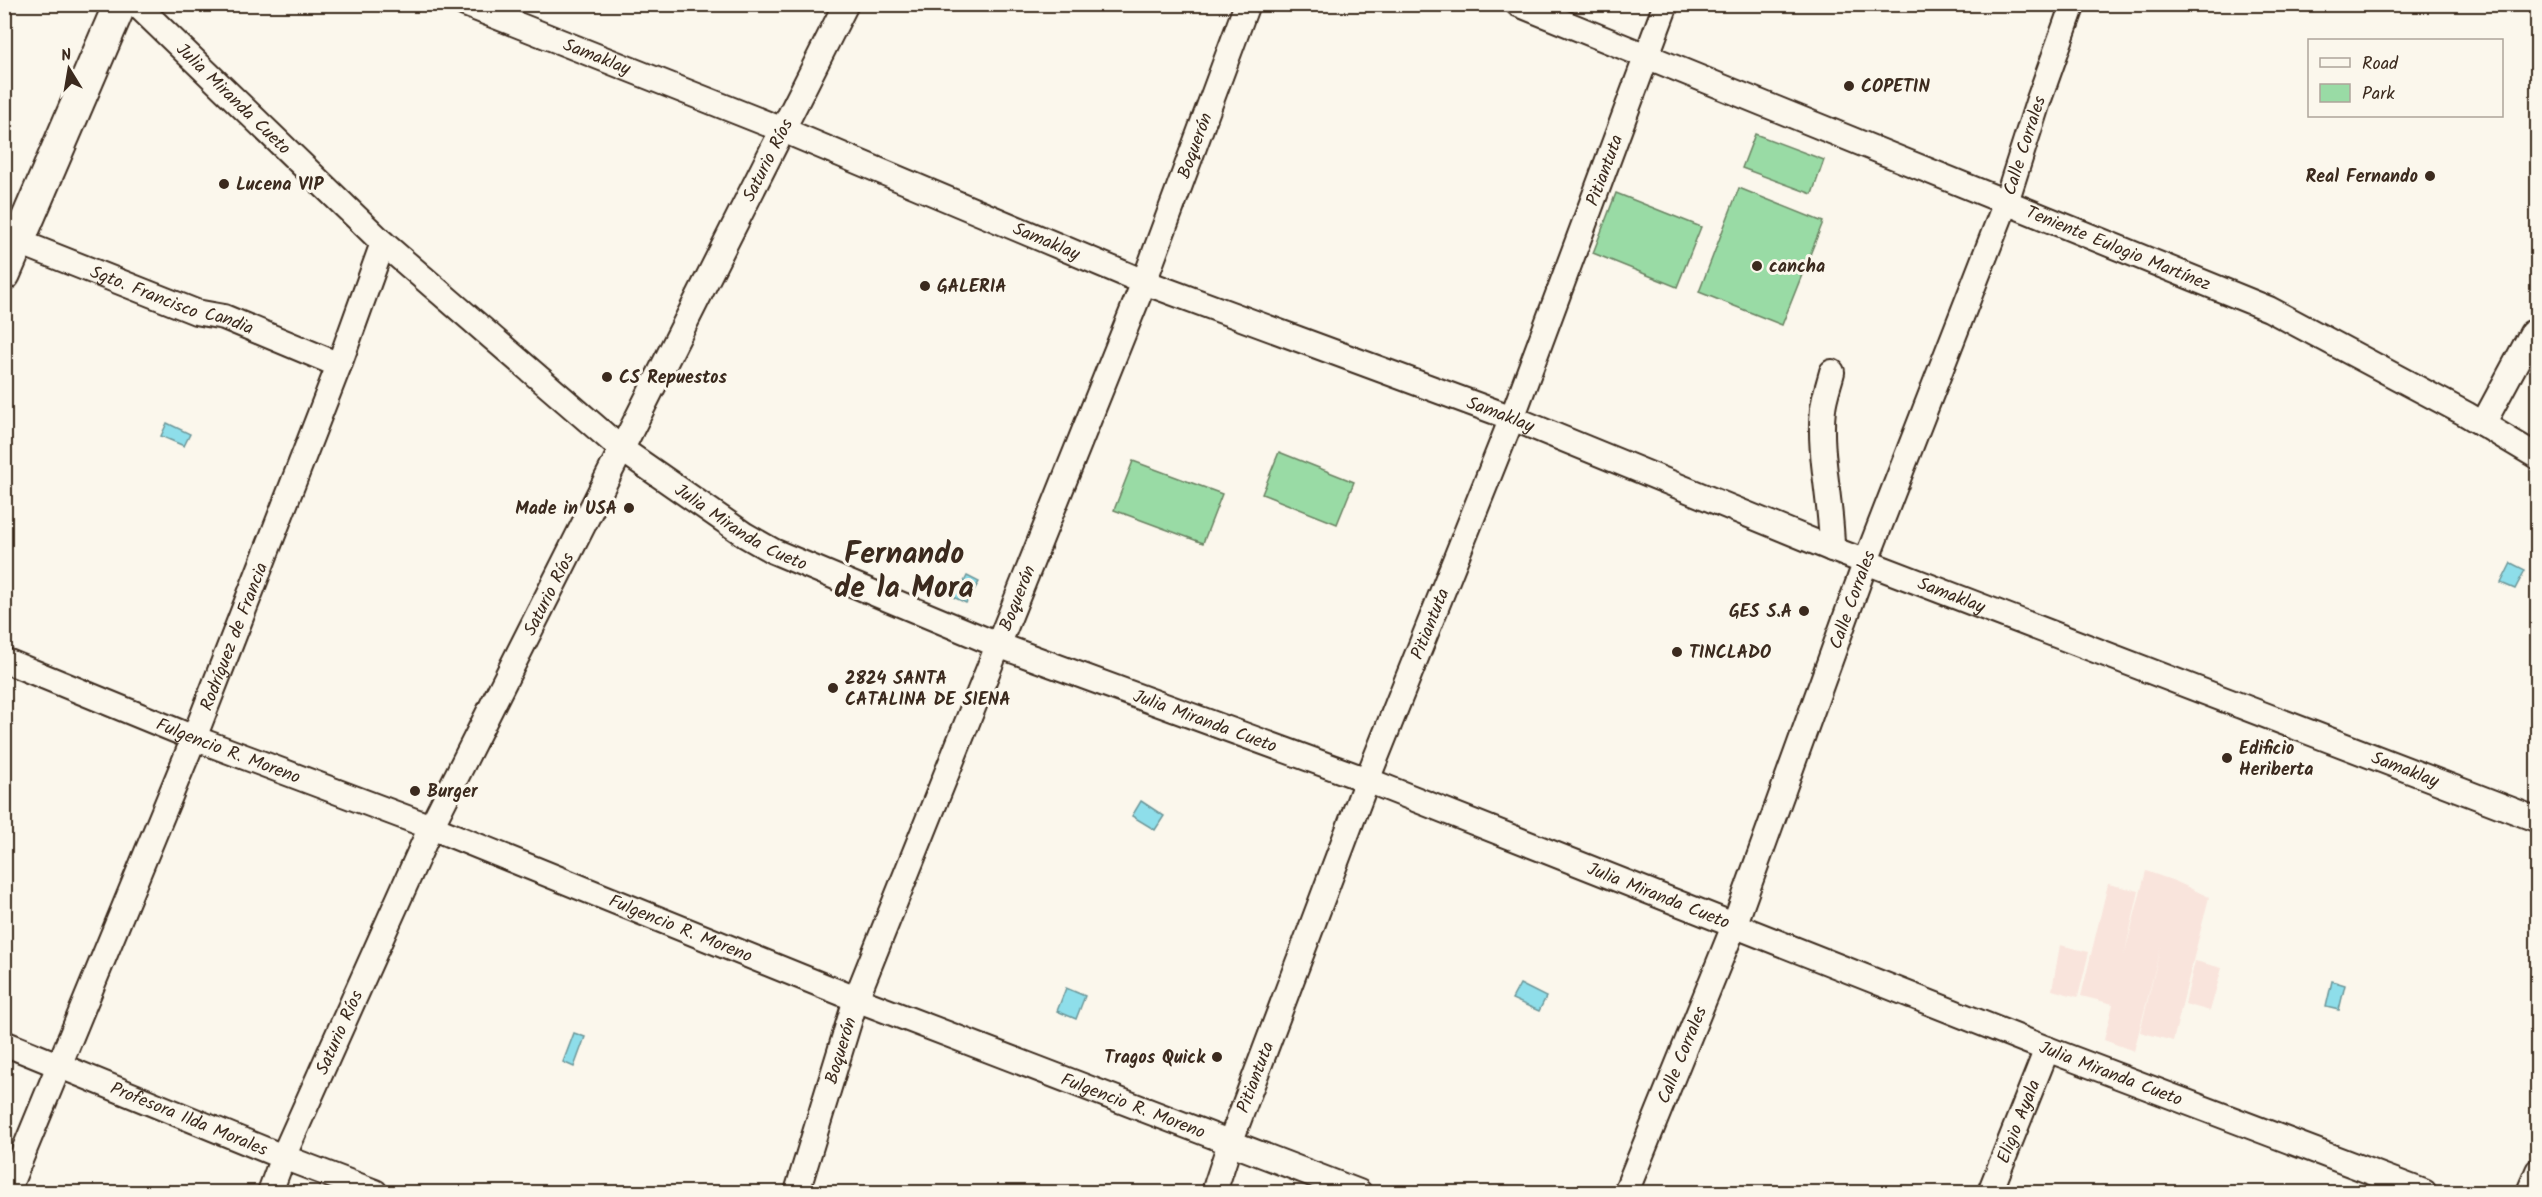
<svg xmlns="http://www.w3.org/2000/svg" width="2542" height="1197" font-family="Kalam,sans-serif">
	<rect width="100%" height="100%" fill="#fbf7ec"/>
	<filter id="ink" filterUnits="userSpaceOnUse"><feTurbulence type="fractalNoise" baseFrequency=".0167" numOctaves="2"/><feDisplacementMap in="SourceGraphic" scale="12" xChannelSelector="R" yChannelSelector="G"/><feConvolveMatrix kernelMatrix="1 2 1 2 8 2 1 2 1" color-interpolation-filters="sRGB"/></filter>
	<g filter="url(#ink)">
		<!-- built -->
		<g fill="#f9e4dc">
			<path d="M2146,871L2177,882L2209,897L2173,1041L2140,1032L2161,946L2134,1051L2104,1040L2113,1004L2081,996L2108,884L2139,891L2124,956Z"/>
			<path d="M2060,945L2089,952L2078,997L2052,990Z"/>
			<path d="M2195,961L2222,968L2210,1011L2185,1004Z"/>
		</g>
		<!-- green -->
		<g fill="#99dba5" stroke="#6a8262" stroke-width="1.5">
			<path d="M1755,134L1824,160L1812,194L1742,168Z"/>
			<path d="M1739,188L1823,222L1782,325L1699,292Z"/>
			<path d="M1616,193L1701,227L1677,287L1593,253Z"/>
			<path d="M1279,452L1354,482L1337,524L1262,494Z"/>
			<path d="M1133,461L1222,494L1203,543L1114,510Z"/>
		</g>
		<!-- water -->
		<g fill="#8edeea" stroke="#6d9698" stroke-width="1.5">
			<path d="M167,423L190,434L184,446L161,436Z"/>
			<path d="M2511,563L2525,570L2515,589L2501,583Z"/>
			<path d="M967,576L979,582L966,603L951,596L958,584L962,586Z"/>
			<path d="M1141,801L1164,816L1155,830L1132,816Z"/>
			<path d="M2332,981L2345,985L2339,1010L2326,1007Z"/>
			<path d="M1520,984L1546,997L1539,1011L1512,999Z"/>
			<path d="M1066,988L1085,996L1076,1019L1057,1011Z"/>
			<path d="M574,1033L585,1037L574,1067L563,1062Z"/>
		</g>
		<g fill="none" stroke-linecap="round" stroke-linejoin="round">
			<defs>
				<g id="minor">
					<path id="s1" d="M136,4L383,243L620,448L745,535L773,551L998,645L1367,780L2047,1049L2424,1192"/>
					<path id="s2" d="M465,4L783,130L1144,282L1512,418L1832,549L2538,820"/>
					<path id="s3" d="M1518,4L2269,309L2466,414L2538,457"/>
					<path id="s4" d="M4,236L196,312L224,317L339,365"/>
					<path d="M2483,424L2532,333"/>
					<path d="M1832,549C1832,504 1818,452 1823,409C1824,397 1829,384 1832,372"/>
					<path id="s5" d="M4,660L194,738L431,827L856,999L1359,1192"/>
					<path id="s6" d="M4,1043L283,1157L375,1192"/>
					<path id="s7" d="M7,1192L194,738L339,365L383,243"/>
					<path id="s8" d="M270,1192L283,1157L431,827L846,4"/>
					<path id="s9" d="M797,1192L856,999L1144,282L1247,4"/>
					<path id="s10" d="M1214,1192L1230,1143L1367,780L1512,418L1666,4"/>
					<path id="s11" d="M1626,1192L1734,926L1866,561L2006,202L2038,102L2073,4"/>
					<path id="s12" d="M1990,1192L2047,1049"/>
					<path d="M2529,1192L2538,1171"/>
				</g>
				<path id="major" d="M4,274L120,4"/>
			</defs>
			<!-- minor casing -->
			<use href="#minor" stroke="#3b2a1e" stroke-width="28"/>
			<!-- major casing -->
			<use href="#major" stroke="#3b2a1e" stroke-width="36"/>
			<!-- minor -->
			<use href="#minor" stroke="#fbf7ec" stroke-width="24"/>
			<!-- major -->
			<use href="#major" stroke="#fbf7ec" stroke-width="32"/>
		</g>
	</g>
	<!-- markers -->
	<g fill="#3b2a1e" stroke="#fbf7ec" stroke-width="2">
		<circle cx="1849" cy="86" r="6"/>
		<circle cx="2430" cy="176" r="6"/>
		<circle cx="224" cy="184" r="6"/>
		<circle cx="1757" cy="266" r="6"/>
		<circle cx="925" cy="286" r="6"/>
		<circle cx="607" cy="377" r="6"/>
		<circle cx="629" cy="508" r="6"/>
		<circle cx="1804" cy="611" r="6"/>
		<circle cx="1677" cy="652" r="6"/>
		<circle cx="833" cy="688" r="6"/>
		<circle cx="2227" cy="758" r="6"/>
		<circle cx="415" cy="791" r="6"/>
		<circle cx="1217" cy="1057" r="6"/>
	</g>
	<g text-anchor="middle" stroke-width="6" stroke-linejoin="round" paint-order="stroke">
		<!-- street labels -->
		<g font-size="18" fill="#3b2a1e" stroke="#fbf7ec">
			<text dy="6" stroke="none"><textPath href="#s2" startOffset="142">Samaklay</textPath></text>
			<text dy="6" stroke="none"><textPath href="#s1" startOffset="136">Julia Miranda Cueto</textPath></text>
			<text dy="6" stroke="none"><textPath href="#s9" startOffset="1120">Boquerón</textPath></text>
			<text dy="6" stroke="none"><textPath href="#s11" startOffset="1120">Calle Corrales</textPath></text>
			<text dy="6" stroke="none"><textPath href="#s8" startOffset="1146">Saturio Ríos</textPath></text>
			<text dy="6" stroke="none"><textPath href="#s10" startOffset="1094">Pitiantuta</textPath></text>
			<text dy="6" stroke="none"><textPath href="#s2" startOffset="628">Samaklay</textPath></text>
			<text dy="6" stroke="none"><textPath href="#s3" startOffset="648">Teniente Eulogio Martínez</textPath></text>
			<text dy="6" stroke="none"><textPath href="#s4" startOffset="180">Sgto. Francisco Candia</textPath></text>
			<text dy="6" stroke="none"><textPath href="#s2" startOffset="1114">Samaklay</textPath></text>
			<text dy="6" stroke="none"><textPath href="#s1" startOffset="802">Julia Miranda Cueto</textPath></text>
			<text dy="6" stroke="none"><textPath href="#s8" startOffset="660">Saturio Ríos</textPath></text>
			<text dy="6" stroke="none"><textPath href="#s2" startOffset="1600">Samaklay</textPath></text>
			<text dy="6" stroke="none"><textPath href="#s9" startOffset="634">Boquerón</textPath></text>
			<text dy="6" stroke="none"><textPath href="#s11" startOffset="634">Calle Corrales</textPath></text>
			<text dy="6" stroke="none"><textPath href="#s10" startOffset="608">Pitiantuta</textPath></text>
			<text dy="6" stroke="none"><textPath href="#s7" startOffset="600">Rodríguez de Francia</textPath></text>
			<text dy="6" stroke="none"><textPath href="#s1" startOffset="1306">Julia Miranda Cueto</textPath></text>
			<text dy="6" stroke="none"><textPath href="#s5" startOffset="242">Fulgencio R. Moreno</textPath></text>
			<text dy="6" stroke="none"><textPath href="#s2" startOffset="2086">Samaklay</textPath></text>
			<text dy="6" stroke="none"><textPath href="#s1" startOffset="1792">Julia Miranda Cueto</textPath></text>
			<text dy="6" stroke="none"><textPath href="#s5" startOffset="728">Fulgencio R. Moreno</textPath></text>
			<text dy="6" stroke="none"><textPath href="#s8" startOffset="174">Saturio Ríos</textPath></text>
			<text dy="6" stroke="none"><textPath href="#s9" startOffset="148">Boquerón</textPath></text>
			<text dy="6" stroke="none"><textPath href="#s11" startOffset="148">Calle Corrales</textPath></text>
			<text dy="6" stroke="none"><textPath href="#s1" startOffset="2278">Julia Miranda Cueto</textPath></text>
			<text dy="6" stroke="none"><textPath href="#s10" startOffset="122">Pitiantuta</textPath></text>
			<text dy="6" stroke="none"><textPath href="#s5" startOffset="1214">Fulgencio R. Moreno</textPath></text>
			<text dy="6" stroke="none"><textPath href="#s6" startOffset="200">Profesora Ilda Morales</textPath></text>
			<text dy="6" stroke="none"><textPath href="#s12" startOffset="76">Eligio Ayala</textPath></text>
		</g>
		<!-- poi labels -->
		<g font-size="18" font-weight="bold" fill="#3b2a1e" stroke="#fbf7ec" text-anchor="start">
			<text x="1861" y="92">COPETIN</text>
			<text x="2418" y="182" text-anchor="end">Real Fernando</text>
			<text x="236" y="190">Lucena VIP</text>
			<text x="1769" y="272">cancha</text>
			<text x="937" y="292">GALERIA</text>
			<text x="619" y="383">CS Repuestos</text>
			<text x="617" y="514" text-anchor="end">Made in USA</text>
			<text x="1792" y="617" text-anchor="end">GES S.A</text>
			<text x="1689" y="658">TINCLADO</text>
			<text x="845" y="684">2824 SANTA<tspan x="845" dy="21">CATALINA DE SIENA</tspan></text>
			<text x="2239" y="754">Edificio<tspan x="2239" dy="21">Heriberta</tspan></text>
			<text x="427" y="797">Burger</text>
			<text x="1205" y="1063" text-anchor="end">Tragos Quick</text>
		</g>
		<!-- town labels -->
		<g font-size="30" font-weight="bold" fill="#3b2a1e" stroke="#fbf7ec">
			<text x="904" y="563">Fernando<tspan x="904" dy="34">de la Mora</tspan></text>
		</g>
	</g>
	<!-- margin -->
	<rect width="2542" height="1197" fill="none" stroke="#fbf7ec" stroke-width="24"/>
	<rect x="12" y="12" width="2518" height="1173" fill="none" stroke="#3b2a1e" stroke-width="2" filter="url(#ink)"/>
	<!-- legend -->
	<rect x="2308" y="39" width="195" height="78" fill="#fbf7ec" stroke="#aea59a" stroke-width="1.5"/>
	<rect x="2320" y="58" width="30" height="9" fill="#fbf7ec" stroke="#aea59a" stroke-width="1.5"/>
	<text x="2362" y="69" font-size="18" fill="#3b2a1e">Road</text>
	<rect x="2320" y="84" width="30" height="18" fill="#99dba5" stroke="#aea59a" stroke-width="1.5"/>
	<text x="2362" y="99" font-size="18" fill="#3b2a1e">Park</text>
	<!-- north arrow -->
	<g transform="translate(69 69) rotate(349)" stroke="#fbf7ec" stroke-width="4.5" paint-order="stroke">
	<path d="M0-4.5L10 22L0 15L-10 22Z" fill="#3b2a1e"/>
	<text y="-9" font-size="16" font-weight="bold" text-anchor="middle" fill="#3b2a1e">N</text>
	</g>
</svg>
